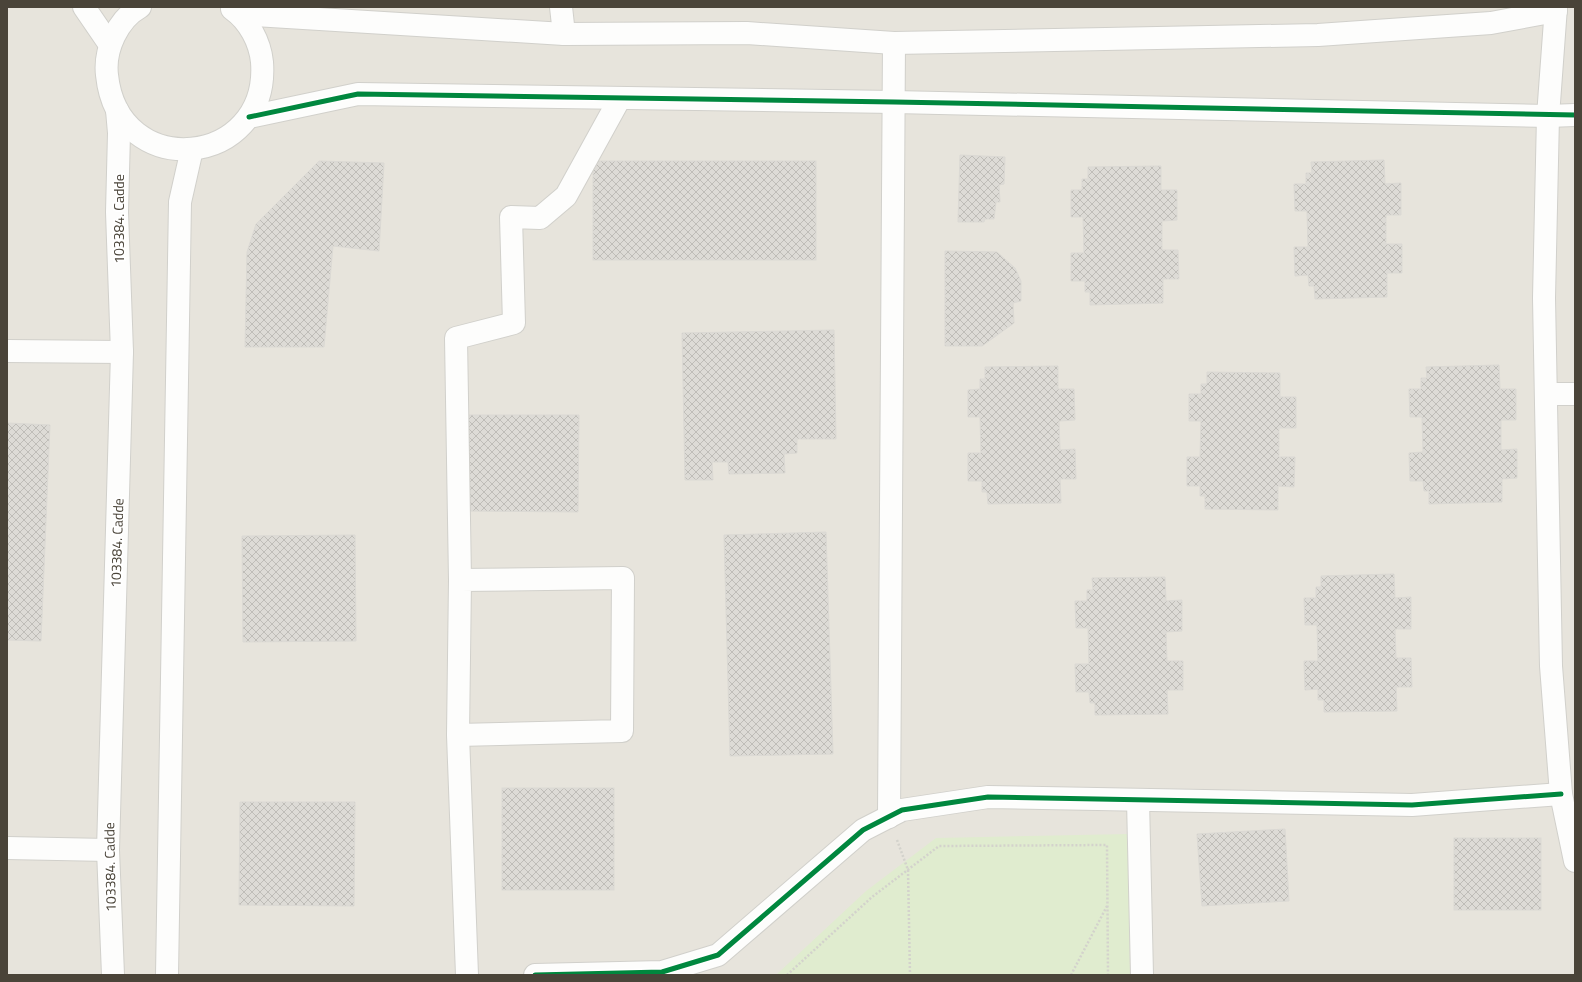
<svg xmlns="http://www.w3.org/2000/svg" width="1582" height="982" font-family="'Titillium Web',sans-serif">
	<defs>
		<pattern id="building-cross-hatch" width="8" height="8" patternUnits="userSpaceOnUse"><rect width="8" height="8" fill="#dddbd6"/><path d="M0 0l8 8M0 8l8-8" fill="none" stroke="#bfbdb8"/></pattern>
	</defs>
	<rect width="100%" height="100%" fill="#f3f2ee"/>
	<!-- residential -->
	<rect fill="#e7e4dc" x="7" y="7" width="1568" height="968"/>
	<!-- green -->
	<path fill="#e0eccf" d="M1128,834L1130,975H776L866,891L936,838Z"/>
	<!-- building -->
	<g fill="url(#building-cross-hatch)" stroke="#dbd9d4">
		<path d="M960,155L1005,157L1004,184L999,185L1000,202H996L994,219H985L984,222H958Z"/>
		<path d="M1384,160L1385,184L1401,183V215H1386V244H1402V273H1387V297L1315,299L1314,286H1309L1308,275L1295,276L1294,247H1308L1307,211H1295L1294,184H1306V173H1312L1311,162Z"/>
		<path d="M319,161L384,163L379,251L333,246L324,347H245L247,252L256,224Z"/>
		<rect x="593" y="161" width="223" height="99"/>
		<path d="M1161,166V190H1177V220L1162,221V250H1178L1179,279H1163V303L1090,305V292H1085V281H1071V253H1084L1083,217H1071V190H1082V179H1088V167Z"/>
		<path d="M945,251L997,252L1015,268L1021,281V301L1013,303L1014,323L982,346H945Z"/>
		<path d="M834,330L836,439H797V453L784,454L785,473L729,474L728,462H712L713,480H685L682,333Z"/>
		<path d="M1499,365L1500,389H1516V420H1501V450L1517,449V478L1502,479V502L1429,504V491H1424L1423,481H1410L1409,453L1423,452L1422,417H1410L1409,389H1421V378H1427L1426,367Z"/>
		<path d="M1058,366V389H1074L1075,420L1059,421L1060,450L1075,449L1076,479H1060L1061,503L988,504L987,492H982V481H968V453H981L980,417H968V390L980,389V379H985V367Z"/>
		<path d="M1207,372L1280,373V397H1296V428H1279V457H1295L1294,487L1278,486V510L1205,509V496H1200V486H1187V457H1200L1201,421H1189V394H1201V384H1207Z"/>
		<path d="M468,415H579L578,512L467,511Z"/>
		<path d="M7,423L50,425L41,641L7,640Z"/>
		<path d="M826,532L833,754L730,756L724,535Z"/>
		<path d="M355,535L356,641L243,642L242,536Z"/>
		<path d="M1394,574L1395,598L1411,597V629H1395L1396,658H1411L1412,687H1396L1397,711L1324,712V700H1318V689L1305,690L1304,661H1318L1317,625H1305L1304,598H1316V587H1321V576Z"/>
		<path d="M1165,577L1166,601L1182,600V631L1166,632L1167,661H1183V690H1167L1168,714L1095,715V703H1090L1089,692H1076L1075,664H1089L1088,628H1076L1075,601H1087V590H1093L1092,578Z"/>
		<rect x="502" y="788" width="112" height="102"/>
		<path d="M240,802H355L354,906L239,905Z"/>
		<path d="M1285,829L1289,901L1202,906L1197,834Z"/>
		<rect x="1454" y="838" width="87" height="72"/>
	</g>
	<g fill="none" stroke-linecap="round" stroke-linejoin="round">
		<defs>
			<g id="minor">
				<path d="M561,7L564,34"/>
				<path d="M1556,7L1548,116L1544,298L1551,666L1561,794L1575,861"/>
				<path d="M1548,116L1575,115"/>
				<path d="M7,351L122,352"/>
				<path d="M1546,394H1575"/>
				<path d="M460,580L456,338L514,323L511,217L540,218L566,196L620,98"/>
				<path d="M458,735L622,731L623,578L460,580L458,735L467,975"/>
				<path d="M1138,800L1142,975"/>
				<path d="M889,817L894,43"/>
				<path d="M7,848L108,850"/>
				<path d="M535,975L662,972L718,955L863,830L902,810L988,797L1412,805L1561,794"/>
			</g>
			<g id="tertiary">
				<path d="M84,7L110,45"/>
				<path d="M140,7C118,19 104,50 107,75C118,183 270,168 262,62C260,42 249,21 232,9"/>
				<path d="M239,14L564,34L747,33L894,43L1318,35L1491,23L1556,11"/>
				<path d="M249,117L358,94L894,102L1548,116"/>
				<path d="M113,975L108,850L122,352L117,212L119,133L117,110"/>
				<path d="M167,975L180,202L192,149"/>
			</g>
		</defs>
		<!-- minor casing -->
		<use href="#minor" stroke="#d1d0cb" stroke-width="24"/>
		<!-- tertiary casing -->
		<use href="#tertiary" stroke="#d1d0cb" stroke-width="24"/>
		<!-- path -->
		<g stroke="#d3d2cc" stroke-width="2.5" stroke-dasharray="2 2" stroke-linecap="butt">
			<path d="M897,840L908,870L910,975"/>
			<path d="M787,975L872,897L939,846L1107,845L1108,975"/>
			<path d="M1071,975L1107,906"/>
		</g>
		<!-- minor -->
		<use href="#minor" stroke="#fdfdfc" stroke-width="22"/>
		<!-- tertiary -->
		<use href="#tertiary" stroke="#fdfdfc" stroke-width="22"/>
		<defs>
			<g id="cycleway">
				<path d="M249,117L358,94L894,102L1575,115"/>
				<path d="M535,975L662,972L718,955L863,830L902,810L988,797L1412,805L1561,794"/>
			</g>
		</defs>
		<!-- cycleway casing -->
		<use href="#cycleway" stroke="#fff" stroke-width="8"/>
		<!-- cycleway -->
		<use href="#cycleway" stroke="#00873e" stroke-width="5"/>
	</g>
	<g text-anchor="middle" stroke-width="4" stroke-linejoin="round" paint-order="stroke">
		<!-- street labels -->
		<g font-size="14" fill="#4a4439" stroke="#fff">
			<text transform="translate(119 219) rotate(-90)" y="5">103384. Cadde</text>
			<text transform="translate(117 543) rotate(-88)" y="5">103384. Cadde</text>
			<text transform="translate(110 867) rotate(-91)" y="5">103384. Cadde</text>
		</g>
	</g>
	<!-- border -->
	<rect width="1582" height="982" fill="none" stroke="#4a4439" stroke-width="16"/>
</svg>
